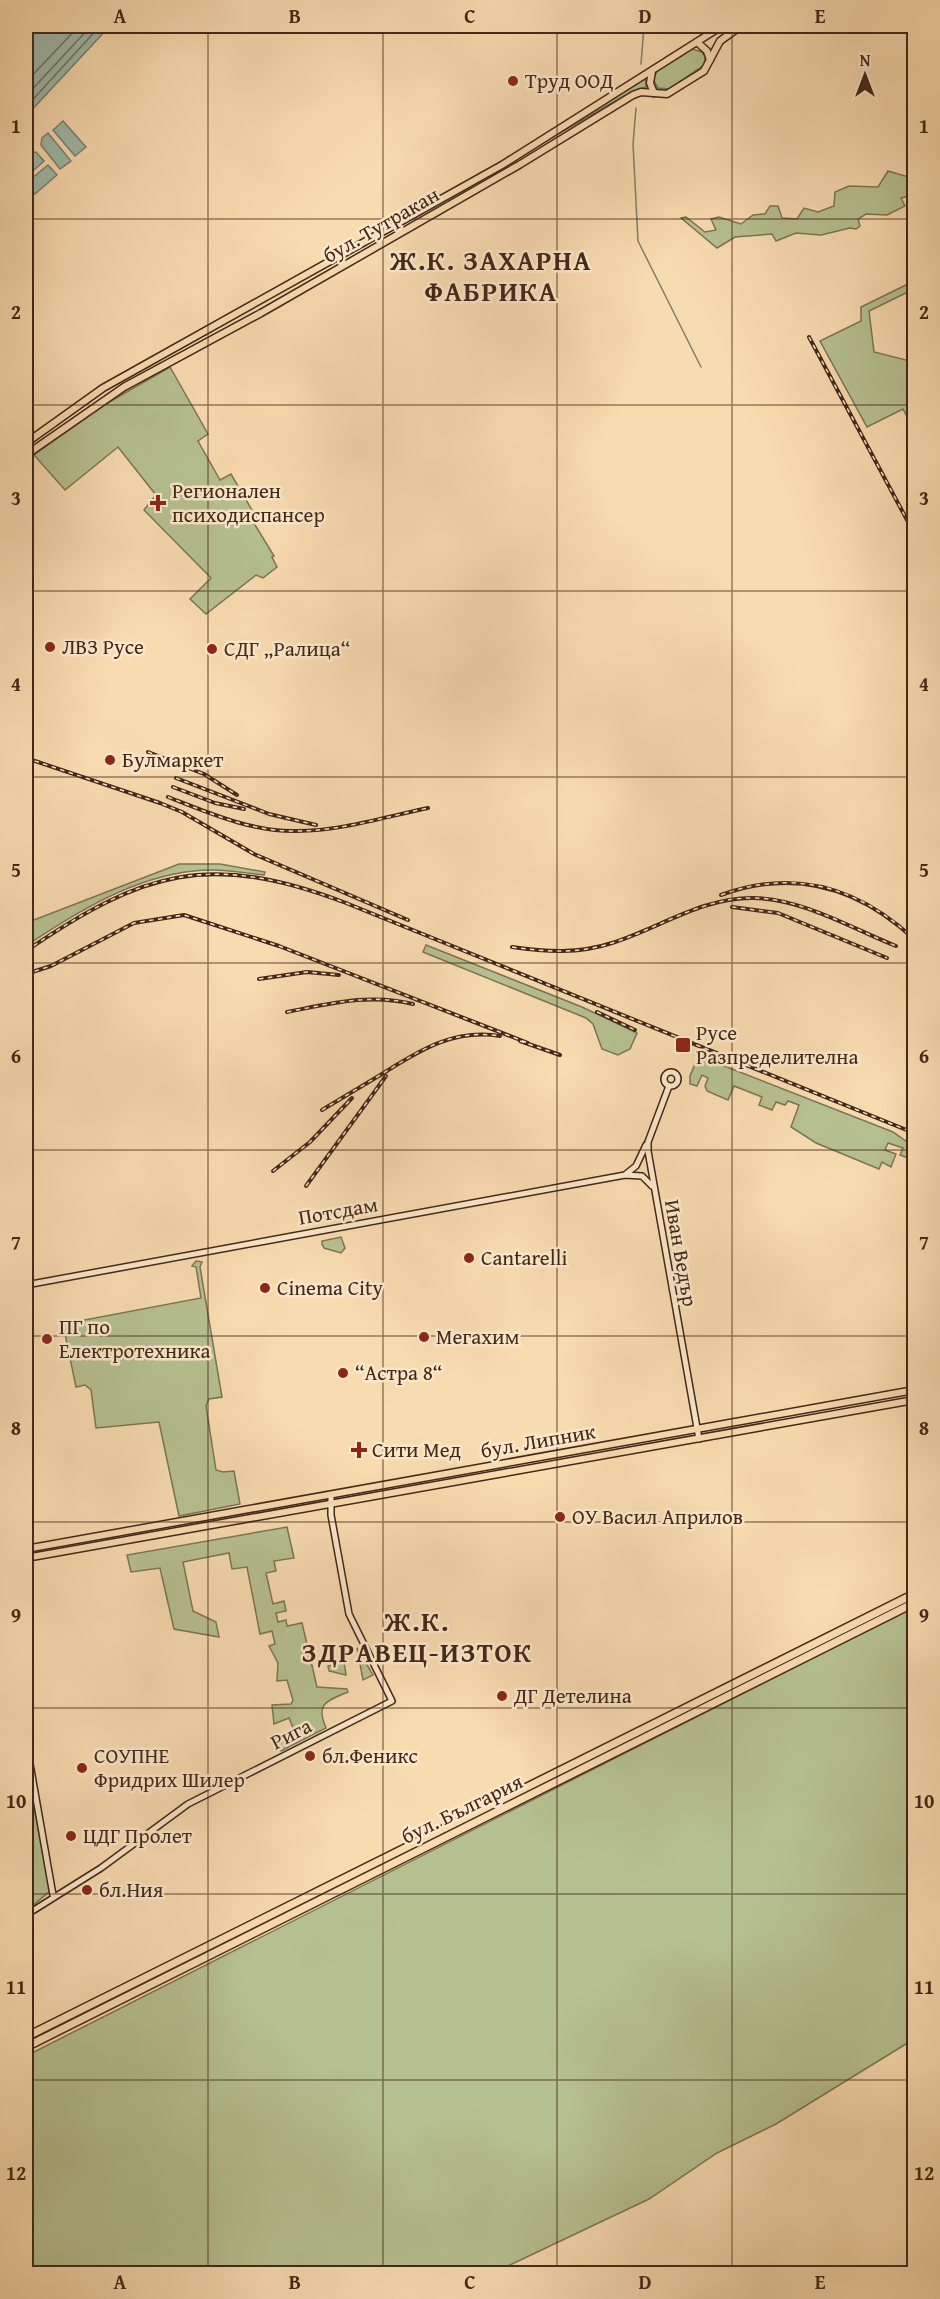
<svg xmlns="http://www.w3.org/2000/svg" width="940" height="2299" font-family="'Gentium Book Plus',serif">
	<rect width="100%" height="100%" fill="#f9dbb0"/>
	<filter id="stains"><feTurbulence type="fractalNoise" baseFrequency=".00333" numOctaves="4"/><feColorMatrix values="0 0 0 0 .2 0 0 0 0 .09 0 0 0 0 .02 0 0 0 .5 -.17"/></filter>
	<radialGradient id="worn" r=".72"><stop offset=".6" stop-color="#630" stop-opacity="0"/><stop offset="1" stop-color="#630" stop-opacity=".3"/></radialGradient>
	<!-- green -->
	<g fill="#b6c191" stroke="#7c7454" stroke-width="1.5">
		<path d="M692,49L702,52L705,57L704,65L669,89L658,88L653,79L658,70Z"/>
		<path d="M642,80H646V87L631,92L404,223Z"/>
		<path d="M888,171L905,176L914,175V195L901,198L905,206L887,215L866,214L858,219L860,226L856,229L850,228L821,235L796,233L776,241L772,234L735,237L717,248L681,218L686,217L705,232L716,230L711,219L719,217L741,224L753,215L765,214L770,206H778L782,218L797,219L804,208L818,212L834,206L835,192L849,186L878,187Z"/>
		<path d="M914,281V289L869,311L874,352L914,362V430L903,409L867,427L820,341L861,321V307Z"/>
		<path d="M170,367L208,434L198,441L220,480L231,474L256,517L252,520L274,556L272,557L277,567L263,578L256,575L206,614L190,599L211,578L144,510L156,495L118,447L65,490L34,455L104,405Z"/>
		<path d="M179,864H220L265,872L264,875C240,872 217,868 194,871C133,877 75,913 26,946V923Z"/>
		<path d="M426,945L582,1007L637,1033L630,1049L618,1055L602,1049L593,1024L586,1018L423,952Z"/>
		<path d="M704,1058L893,1132L914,1147V1160L900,1155L903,1148L888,1143L885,1150L896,1154L891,1167L882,1162L879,1169L816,1143L791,1127L799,1105L788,1101L785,1105L776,1102L772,1110L759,1105L762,1097L734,1086L728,1100L707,1091L705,1086L708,1078L702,1075L697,1086L690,1084V1076L695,1064L701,1066Z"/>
		<path d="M341,1237L345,1248L341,1253L324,1248L322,1244V1241Z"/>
		<path d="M196,1261L202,1262L200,1267L222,1397L209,1399L206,1406L216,1470L223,1472L234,1471L240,1504L179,1516L159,1422L96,1428L91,1390L85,1385L76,1387L63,1324L201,1298L196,1267L192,1266Z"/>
		<path d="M287,1527L294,1558L274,1561L276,1571L266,1573L273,1604L284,1601L286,1611L276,1613L278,1622L286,1620L287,1626L302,1623L317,1687L347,1689L348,1692C327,1701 315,1703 326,1728L281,1751L278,1742L295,1733L289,1718L274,1724L272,1705L291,1704L293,1700L287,1680L277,1681L278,1663L269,1646L275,1644L272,1631L260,1634L247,1567L232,1569L229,1553L183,1562L193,1611L216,1622L219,1637L174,1629L160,1568L131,1572L127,1555Z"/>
		<path d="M914,1607V2039L776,2124L717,2153L649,2199L493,2273H26V2056Z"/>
		<path d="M357,1648L373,1675L363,1680Z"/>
		<path d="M344,1662L346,1675L329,1671L328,1666Z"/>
		<path d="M26,1765L50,1891L31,1907L26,1898Z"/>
	</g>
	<!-- water -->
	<g fill="#9ebbac" stroke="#798071" stroke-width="1.5">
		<path d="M26,26H103L107,29L26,116Z"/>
		<path d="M63,121L86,147L75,156L53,130Z"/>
		<path d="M48,133L71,161L60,169L41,145L42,138Z"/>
		<path d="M36,152L44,161L26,177V158L29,153Z"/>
		<path d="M48,165L57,175L35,194L26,183Z"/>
	</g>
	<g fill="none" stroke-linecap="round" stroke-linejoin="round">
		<!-- shore -->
		<g stroke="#707162" stroke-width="1.5">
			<path d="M26,82L79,26"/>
			<path d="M26,96L91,26"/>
			<path d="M26,107L100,26"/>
		</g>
		<!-- stream -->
		<g stroke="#798071" stroke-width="1.5">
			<path d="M641,64L644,26"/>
			<path d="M636,108L633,144L638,241L701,367"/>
		</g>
		<defs>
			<g id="secondary">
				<circle cx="671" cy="1079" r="7"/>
				<path d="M669,1086L648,1142V1151L699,1439"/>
				<path d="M626,1174L636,1166L646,1145"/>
				<path d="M26,1285L625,1175L642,1176L652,1186"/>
				<path d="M26,1741L53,1895"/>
				<path d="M26,1915L101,1868L188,1804L392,1701L349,1614L331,1515V1495"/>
			</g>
			<g id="primary">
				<path d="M697,42L707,51L710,60"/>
				<path d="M652,71L650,83L654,93"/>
				<path d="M26,443L103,388L502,165L722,26"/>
				<path d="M26,455L124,387L261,313L519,165L633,95L641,92L667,94L704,71L720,41L741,26"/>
				<path d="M26,1549L914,1390"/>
				<path d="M26,1558L914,1400"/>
			</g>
			<g id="highway">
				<path d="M26,2037L914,1594"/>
				<path d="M26,2047L914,1603"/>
			</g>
		</defs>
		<!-- secondary casing -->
		<use href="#secondary" stroke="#422718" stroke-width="8"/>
		<!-- primary casing -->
		<use href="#primary" stroke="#422718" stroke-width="9"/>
		<!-- highway casing -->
		<use href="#highway" stroke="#422718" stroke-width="10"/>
		<!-- secondary -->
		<use href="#secondary" stroke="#fbe8cc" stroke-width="5"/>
		<!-- primary -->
		<use href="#primary" stroke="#f9dbb0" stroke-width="6"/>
		<!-- highway -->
		<use href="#highway" stroke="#f9dbb0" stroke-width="7"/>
		<defs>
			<g id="rail">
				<path d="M809,337L914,533"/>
				<path d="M148,752L204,774L237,795"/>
				<path d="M26,758L160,803L182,812L254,854L408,920"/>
				<path d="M176,778L269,814L316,825"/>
				<path d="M173,787L215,803L244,809"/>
				<path d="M168,797C209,813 252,832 297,831C340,831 385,817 428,808"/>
				<path d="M721,895C795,868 858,887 914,939"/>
				<path d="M732,907L778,913L887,958"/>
				<path d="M512,947C547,952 578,954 612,943C660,928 702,897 754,898C803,899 851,928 896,946"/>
				<path d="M26,951C143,871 209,851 346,903L914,1133"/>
				<path d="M26,974L51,966L134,923L184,915L279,946L528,1043"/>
				<path d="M259,979L307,972L339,975"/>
				<path d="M287,1012C329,1004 370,993 413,1004"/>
				<path d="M597,1012L635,1030"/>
				<path d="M520,1041L560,1055"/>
				<path d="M322,1110C340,1099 359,1088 377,1077C416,1053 451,1028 500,1036"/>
				<path d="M273,1171L310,1142L352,1098"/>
				<path d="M306,1186L386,1076"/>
			</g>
		</defs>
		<!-- rail casing -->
		<use href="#rail" stroke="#422718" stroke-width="4"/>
		<!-- rail -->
		<use href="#rail" stroke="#fbe8cc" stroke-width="1.5" stroke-dasharray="4.5" stroke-linecap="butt"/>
	</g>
	<!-- grid -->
	<path fill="none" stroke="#422718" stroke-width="1.5" stroke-opacity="0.55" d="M208,26V2274M383,26V2274M557,26V2274M732,26V2274M26,219H914M26,405H914M26,591H914M26,777H914M26,963H914M26,1150H914M26,1336H914M26,1522H914M26,1708H914M26,1894H914M26,2080H914"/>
	<!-- markers -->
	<g fill="#8f2418" stroke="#fbe8cc" stroke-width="2">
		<circle cx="513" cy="81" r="6"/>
		<path d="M155 494h6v6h6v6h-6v6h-6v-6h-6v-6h6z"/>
		<circle cx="50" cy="647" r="6"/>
		<circle cx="212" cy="649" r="6"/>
		<circle cx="110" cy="760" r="6"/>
		<rect x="675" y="1037" width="16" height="16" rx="3"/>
		<circle cx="469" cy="1258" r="6"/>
		<circle cx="265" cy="1288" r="6"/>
		<circle cx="424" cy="1337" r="6"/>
		<circle cx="47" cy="1339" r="6"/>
		<circle cx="343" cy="1373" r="6"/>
		<path d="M356 1441h6v6h6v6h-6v6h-6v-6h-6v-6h6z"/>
		<circle cx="560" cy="1517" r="6"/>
		<circle cx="502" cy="1696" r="6"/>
		<circle cx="310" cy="1756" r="6"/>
		<circle cx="82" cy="1768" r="6"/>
		<circle cx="71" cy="1836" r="6"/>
		<circle cx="87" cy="1890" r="6"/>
	</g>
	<g text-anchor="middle" stroke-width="5" stroke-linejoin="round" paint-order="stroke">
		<!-- poi labels -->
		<g font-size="21" fill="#422718" stroke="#fbe8cc" text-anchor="start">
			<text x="525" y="88">Труд ООД</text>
			<text x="172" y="498">Регионален<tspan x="172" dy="24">психодиспансер</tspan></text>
			<text x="62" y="654">ЛВЗ Русе</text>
			<text x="224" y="656">СДГ „Ралица“</text>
			<text x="122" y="767">Булмаркет</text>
			<text x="696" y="1040">Русе<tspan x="696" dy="24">Разпределителна</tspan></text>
			<text x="481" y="1265">Cantarelli</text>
			<text x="277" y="1295">Cinema City</text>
			<text x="59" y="1334">ПГ по<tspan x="59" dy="24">Електротехника</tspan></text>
			<text x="436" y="1344">Мегахим</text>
			<text x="355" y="1380">“Астра 8“</text>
			<text x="372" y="1457">Сити Мед</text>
			<text x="572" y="1524">ОУ Васил Априлов</text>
			<text x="514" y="1703">ДГ Детелина</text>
			<text x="94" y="1763">СОУПНЕ<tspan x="94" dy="24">Фридрих Шилер</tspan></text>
			<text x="322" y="1763">бл.Феникс</text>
			<text x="83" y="1843">ЦДГ Пролет</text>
			<text x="99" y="1897">бл.Ния</text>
		</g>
		<!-- street labels -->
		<g font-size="21" fill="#422718" stroke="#fbe8cc">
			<text transform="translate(381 225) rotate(-30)" y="7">бул. Тутракан</text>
			<text transform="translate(338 1211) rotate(-10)" y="7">Потсдам</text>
			<text transform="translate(681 1253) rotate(80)" y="7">Иван Ведър</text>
			<text transform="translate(538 1441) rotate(-10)" y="7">бул. Липник</text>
			<text transform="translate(291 1734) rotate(-27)" y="7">Рига</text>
			<text transform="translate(462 1809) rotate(-26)" y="7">бул. България</text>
		</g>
		<!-- district labels -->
		<g font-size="27" font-weight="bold" letter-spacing="1.5" fill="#422718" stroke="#fbe8cc">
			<text x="491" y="270">Ж.К. ЗАХАРНА<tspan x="491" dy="31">ФАБРИКА</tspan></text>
			<text x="417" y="1631">Ж.К.<tspan x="417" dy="31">ЗДРАВЕЦ-ИЗТОК</tspan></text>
		</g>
	</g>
	<!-- margin -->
	<rect width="940" height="2299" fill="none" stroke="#f9dbb0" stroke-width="66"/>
	<!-- north arrow -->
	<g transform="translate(865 75)" stroke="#fbe8cc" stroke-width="4.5" paint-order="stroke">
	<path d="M0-4.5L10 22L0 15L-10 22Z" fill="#422718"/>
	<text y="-9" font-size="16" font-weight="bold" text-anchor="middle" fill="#422718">N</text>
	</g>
	<rect x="33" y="33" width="874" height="2233" fill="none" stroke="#422718" stroke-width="2"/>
	<g font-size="20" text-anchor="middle" font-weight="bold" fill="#422718">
		<text x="120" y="23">A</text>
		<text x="295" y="23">B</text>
		<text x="470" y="23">C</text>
		<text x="645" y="23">D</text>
		<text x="820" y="23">E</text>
		<text x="16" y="133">1</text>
		<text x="924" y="133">1</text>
		<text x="16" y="319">2</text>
		<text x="924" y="319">2</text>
		<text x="16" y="505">3</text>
		<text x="924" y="505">3</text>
		<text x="16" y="691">4</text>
		<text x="924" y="691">4</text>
		<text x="16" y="877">5</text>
		<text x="924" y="877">5</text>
		<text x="16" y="1063">6</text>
		<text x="924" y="1063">6</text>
		<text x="16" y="1249">7</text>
		<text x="924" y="1249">7</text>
		<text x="16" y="1435">8</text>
		<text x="924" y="1435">8</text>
		<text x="16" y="1622">9</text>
		<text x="924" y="1622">9</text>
		<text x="16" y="1808">10</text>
		<text x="924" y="1808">10</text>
		<text x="16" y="1994">11</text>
		<text x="924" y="1994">11</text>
		<text x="16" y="2180">12</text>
		<text x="924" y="2180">12</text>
		<text x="120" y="2289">A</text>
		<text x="295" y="2289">B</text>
		<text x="470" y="2289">C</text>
		<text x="645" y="2289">D</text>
		<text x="820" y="2289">E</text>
	</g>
	<rect width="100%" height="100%" filter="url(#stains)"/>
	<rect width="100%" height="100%" fill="url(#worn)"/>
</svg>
